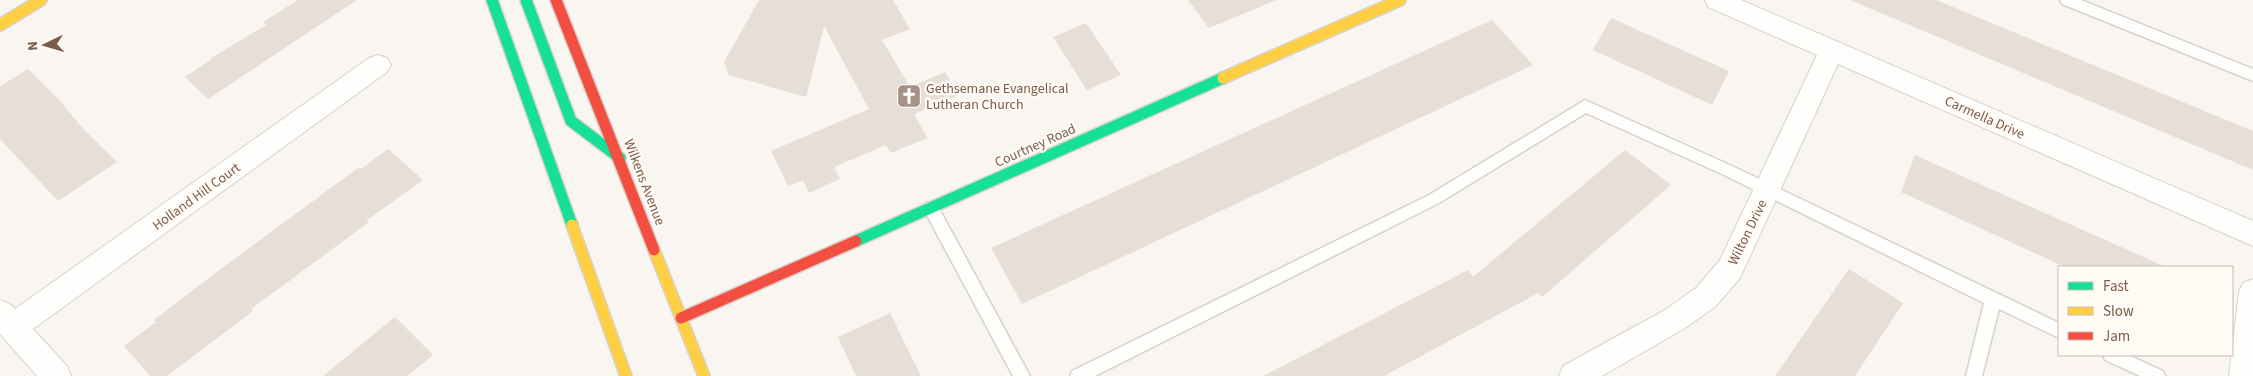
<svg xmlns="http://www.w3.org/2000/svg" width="2253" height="376" font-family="'Source Sans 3',sans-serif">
	<rect width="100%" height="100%" fill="#f9f5f0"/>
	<!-- building -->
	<g fill="#e6ded7">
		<path d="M298,0H357L208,99L185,77L212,59L211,58L266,25L263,22Z"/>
		<path d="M759,0H893L910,29L882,40L910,87L945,72L959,95L914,114L927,138L891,153L886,145L834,167L840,179L809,193L803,180L788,186L771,151L869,109L824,26L806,97L729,75L724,62Z"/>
		<path d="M1188,0H1276L1209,28Z"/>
		<path d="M1850,0H1936L2253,131V170Z"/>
		<path d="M1611,18L1729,71L1712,105L1593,50Z"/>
		<path d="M1492,20L1533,65L1022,304L991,248Z"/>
		<path d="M1086,23L1121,75L1087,90L1053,37Z"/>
		<path d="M28,69L60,101L84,130L117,162L58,201L0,139V86Z"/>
		<path d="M388,149L423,180L367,220L369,222L251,309L253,311L167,376H150L124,346L156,322L154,320L214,274L358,168L361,169Z"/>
		<path d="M1625,150L1671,185L1542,297L1538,293L1384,376H1263L1468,270L1473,277Z"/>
		<path d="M1915,155L1973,181L2166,267H2065L1901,192Z"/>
		<path d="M1849,269L1903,303L1855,376H1775Z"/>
		<path d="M890,313L921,376H856L838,337Z"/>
		<path d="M395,317L433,355L407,376H323Z"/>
	</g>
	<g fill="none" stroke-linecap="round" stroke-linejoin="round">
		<defs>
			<g id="lane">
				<path d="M2060,0H2081L2253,69V81L2062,4Z"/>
				<path d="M1585,100L1732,166L2059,323V338L1999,309L1982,376H1966L1984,303L1722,174L1586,113L1439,203L1095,376H1070L1072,371L1429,195Z"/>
				<path d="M931,202L936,203L1030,376H1013L923,208L926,203Z"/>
				<path d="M2103,355H2128L2163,371L2165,376H2140L2105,360Z"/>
			</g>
			<g id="street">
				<path d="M1705,0H1741L2253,221V246L1838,64L1740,278L1716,306L1685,328L1602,376H1559L1563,366L1665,310L1696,288L1720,260L1817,55L1708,7Z"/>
				<path d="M378,55L387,58L391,65L387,72L33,329L67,366L71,376H37L0,334V300L10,304L15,309L369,58Z"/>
				<path d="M2253,279V376H2229L2239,292L2243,283Z"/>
			</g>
			<g id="fast">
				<path d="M492,0L572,225"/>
				<path d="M526,0L571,121L620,158"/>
				<path d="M856,241L1223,78"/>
			</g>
			<g id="slow">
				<path d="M0,25L41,0"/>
				<path d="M1223,78L1400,0"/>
				<path d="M572,225L626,376"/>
				<path d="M654,250L704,376"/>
			</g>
			<g id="jam">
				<path d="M556,0L654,250"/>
				<path d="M681,318L856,241"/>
			</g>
		</defs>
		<!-- lane casing -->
		<use href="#lane" stroke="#d7d1cb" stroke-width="3"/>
		<!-- street casing -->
		<use href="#street" stroke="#d7d1cb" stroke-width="2"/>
		<!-- fast casing -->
		<use href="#fast" stroke="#d9d2cb" stroke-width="14"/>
		<!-- slow casing -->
		<use href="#slow" stroke="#d9d2cb" stroke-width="14"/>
		<!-- jam casing -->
		<use href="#jam" stroke="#d9d2cb" stroke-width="14"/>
		<!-- lane -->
		<use href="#lane" fill="#fefefd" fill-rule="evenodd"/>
		<!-- street -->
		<use href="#street" fill="#fefefd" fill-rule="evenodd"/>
		<!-- fast -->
		<use href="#fast" stroke="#16e098" stroke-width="11"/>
		<!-- slow -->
		<use href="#slow" stroke="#ffcf43" stroke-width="11"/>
		<!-- jam -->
		<use href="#jam" stroke="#f24e42" stroke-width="11"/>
	</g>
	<!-- icons -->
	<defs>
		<symbol id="church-square" viewBox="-11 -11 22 22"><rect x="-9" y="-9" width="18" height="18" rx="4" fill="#a69286" stroke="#fffaf3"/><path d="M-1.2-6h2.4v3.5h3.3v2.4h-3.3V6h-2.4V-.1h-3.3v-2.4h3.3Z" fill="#fff"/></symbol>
	</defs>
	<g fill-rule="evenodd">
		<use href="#church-square" x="895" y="82" width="28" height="28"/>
	</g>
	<g text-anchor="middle" stroke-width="5" stroke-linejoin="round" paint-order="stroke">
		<!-- poi labels -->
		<g font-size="14" fill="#7a5c4d" stroke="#fffaf3" text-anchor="start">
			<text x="926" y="93">Gethsemane Evangelical<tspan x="926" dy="16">Lutheran Church</tspan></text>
		</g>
		<!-- street labels -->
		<g font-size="14" fill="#7a5c4d" stroke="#fffaf3">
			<text transform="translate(1985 117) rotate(24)" y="5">Carmella Drive</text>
			<text transform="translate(1035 145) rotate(-24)" y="5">Courtney Road</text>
			<text transform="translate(645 182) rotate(69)" y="5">Wilkens Avenue</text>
			<text transform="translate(196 196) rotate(-36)" y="5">Holland Hill Court</text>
			<text transform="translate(1747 232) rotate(-64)" y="5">Wilton Drive</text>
		</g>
	</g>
	<!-- legend -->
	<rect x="2058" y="266" width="175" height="90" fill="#fffaf3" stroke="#cabbb1"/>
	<rect x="2068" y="282" width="25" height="8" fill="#16e098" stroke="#cabbb1"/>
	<text x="2103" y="291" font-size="15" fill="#7a5c4d">Fast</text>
	<rect x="2068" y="307" width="25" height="8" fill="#ffcf43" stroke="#cabbb1"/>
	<text x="2103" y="316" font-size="15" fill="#7a5c4d">Slow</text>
	<rect x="2068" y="332" width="25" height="8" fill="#f24e42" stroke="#cabbb1"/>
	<text x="2103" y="341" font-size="15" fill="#7a5c4d">Jam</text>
	<!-- north arrow -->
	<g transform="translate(45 45) rotate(265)" stroke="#fffaf3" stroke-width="4" paint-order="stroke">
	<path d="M0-4L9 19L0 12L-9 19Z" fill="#7a5c4d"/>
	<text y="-8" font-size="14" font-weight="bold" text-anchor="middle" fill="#7a5c4d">N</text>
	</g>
</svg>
